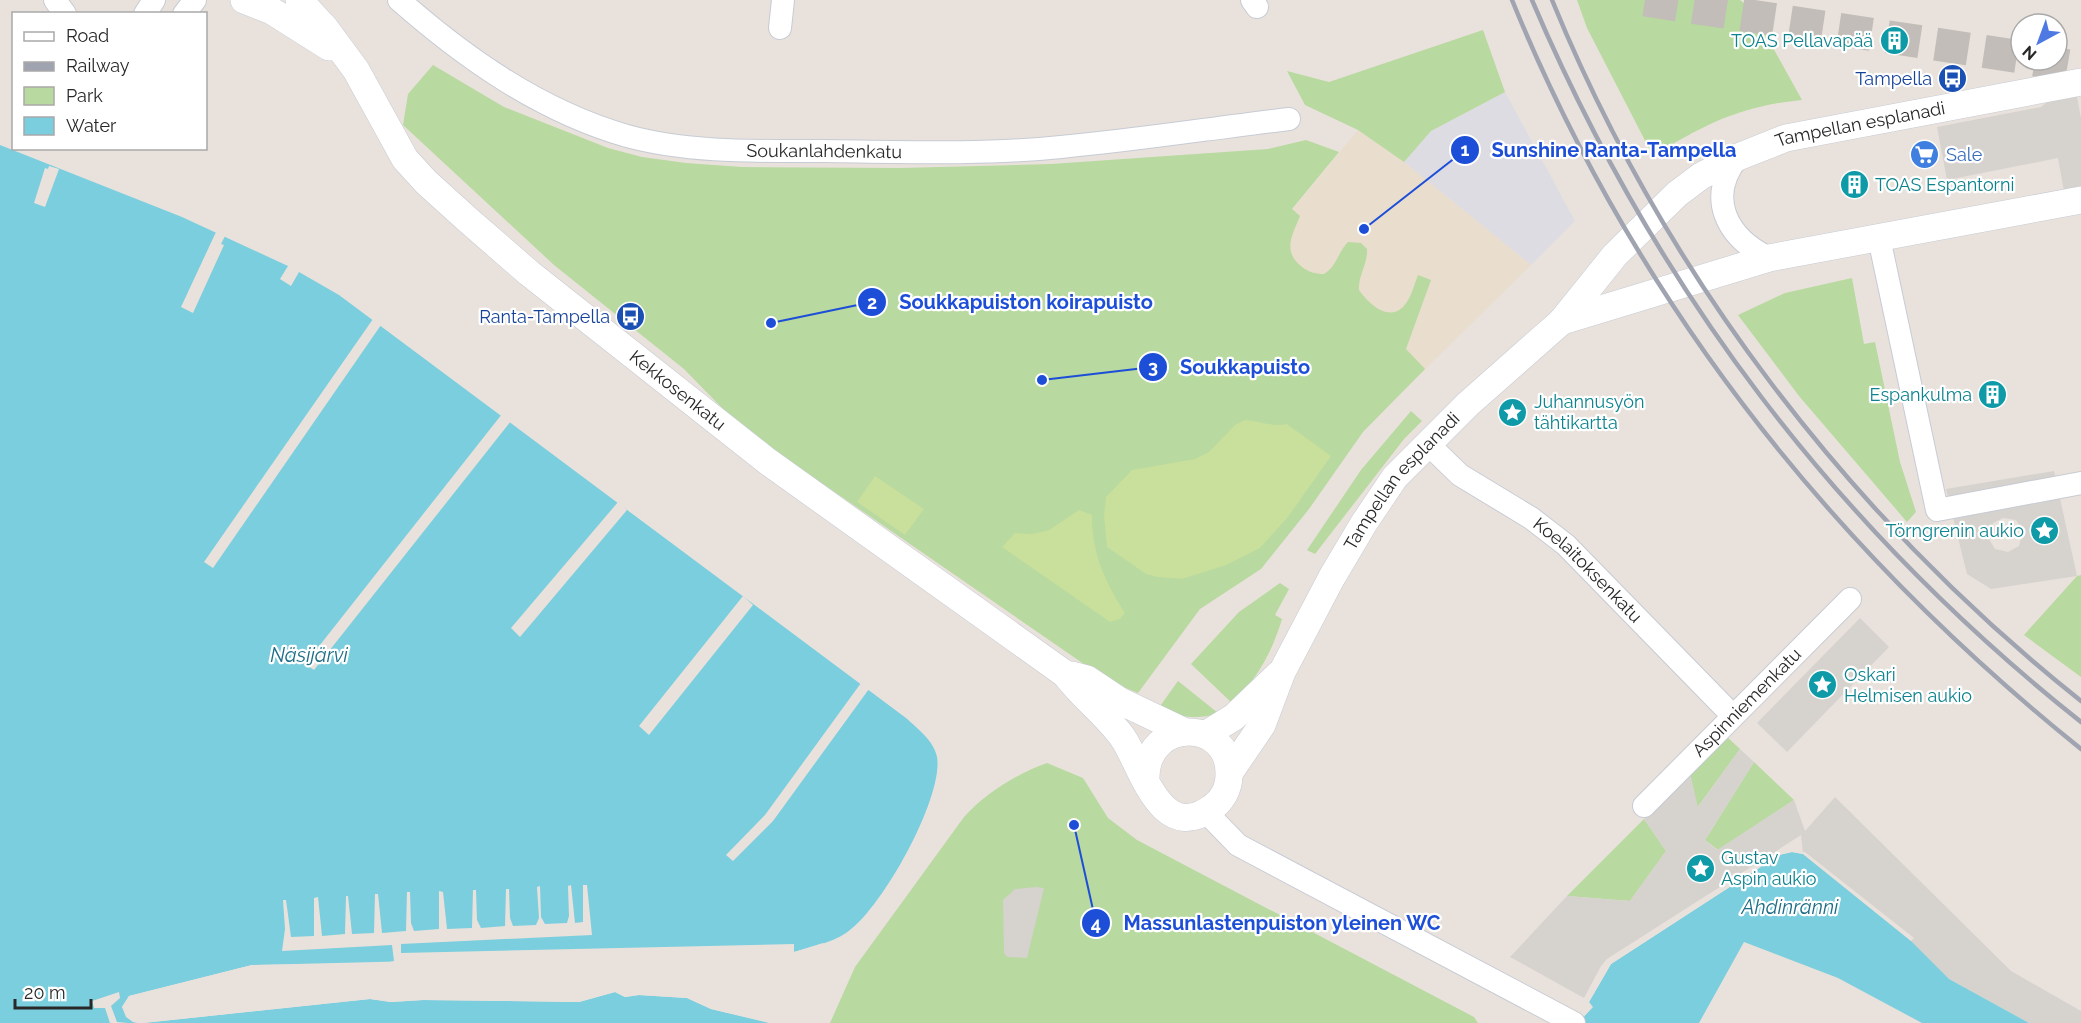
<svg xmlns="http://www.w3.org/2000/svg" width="2081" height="1023" font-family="Raleway,sans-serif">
	<rect width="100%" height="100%" fill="#e9e2dc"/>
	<!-- industrial -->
	<path fill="#dddce2" d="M1505,92L1575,221L1531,265L1404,162L1431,131Z"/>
	<!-- education -->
	<path fill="#e9ddcd" d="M1358,130L1404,162L1531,265L1403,391L1263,245Z"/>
	<!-- green -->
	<g fill="#b8d99f">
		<path d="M1577,0H1740L1745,4L1747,1L1802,100C1741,106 1705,124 1653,156L1587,28Z"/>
		<path d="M1483,30L1505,92L1431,131L1404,162L1358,130L1305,105L1287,71L1329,82Z"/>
		<path d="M433,65L504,107L608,148L642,157L686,163L742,167L901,168L1051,164L1268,149L1306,140L1339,152L1292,209L1300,216C1292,236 1282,251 1302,267C1309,272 1315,274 1324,274C1337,266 1338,252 1348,242L1361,243L1367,249C1368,264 1358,275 1359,290C1368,303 1388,322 1403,307C1411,299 1414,285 1418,275L1431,280L1406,349L1425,369L1363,432L1309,509L1261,569L1200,609L1138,693L1107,680L781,455L725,411L684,369L554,265L403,125L408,94Z"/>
		<path d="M1852,278L1864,344L1875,342L1900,462L1916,512L1907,522L1799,396L1738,315L1785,293Z"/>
		<path d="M1411,411L1422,421L1404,439L1315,554L1307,550L1361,470Z"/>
		<path d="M2081,575V677L2024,635L2077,576Z"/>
		<path d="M1280,583L1289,589L1275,615L1282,619C1271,655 1258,676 1233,704L1191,664L1239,612Z"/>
		<path d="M1178,681L1218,713C1196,721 1179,716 1158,709Z"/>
		<path d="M1726,736L1740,749L1697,808L1690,773Z"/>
		<path d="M1754,762L1794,800L1718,850L1705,840Z"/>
		<path d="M1047,763L1083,778L1108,818L1137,840L1474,1017L1478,1023H830L855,967L964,817C986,793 1016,774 1047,763Z"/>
		<path d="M1644,819L1666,851L1630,901L1567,896Z"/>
	</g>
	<!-- pitch -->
	<g fill="#c9df9c">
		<path d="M1245,420C1260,421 1272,427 1287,424L1331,456L1288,517L1260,548L1226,565L1182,579L1158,577L1146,574L1107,547L1104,515L1106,497L1132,470L1195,459L1209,452L1235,425Z"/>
		<path d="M875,476L924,509L905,535L857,502Z"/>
		<path d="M1079,510L1092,515C1092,554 1104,580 1125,613L1120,619L1110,622L1002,547L1015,533L1032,534L1049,530Z"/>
	</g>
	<!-- plaza -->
	<g fill="#d6d2ce" fill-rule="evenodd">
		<path d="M2077,97L2081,118V189L2064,191L2058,158L1947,180L1937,127L2041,107L2047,102Z"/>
		<path d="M2054,471L2077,576L1991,589L1967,574L1946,489ZM2003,518L2016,520L2023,530L2019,546L2008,552L1995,549L1989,539L1993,523Z"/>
		<path d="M1860,618L1889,647L1787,752L1757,723Z"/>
		<path d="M1740,749L1754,762L1705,840L1717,850L1794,800L1805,831L1835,797L2011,971L2081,1011V1023H2029L1949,979L1803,854L1801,835L1607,959L1601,966L1584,998L1510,957L1567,896L1630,901L1666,851L1644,819L1690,773L1698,807Z"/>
		<path d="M1036,887L1044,888L1027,958L1007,957L1004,953L1003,900L1015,889Z"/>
	</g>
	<!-- water -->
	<g fill="#7bcede">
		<path d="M0,145L182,217L288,266L280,279L291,286L299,272L339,295L906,718C918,729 934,741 937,757C944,797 881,911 846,933C831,943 811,947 794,952L252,965L129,996L122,1007L133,1022L138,1023H0Z"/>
		<path d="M1792,852L1803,854L1911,941L1949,979L2029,1023H1922L1838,978L1744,942L1699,1023H1578L1593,1007L1589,1002L1611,964L1779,855Z"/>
		<path d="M615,992L625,997L639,995L687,998L711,1009L769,1023H143L370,999L391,1002L423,1000L579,1002Z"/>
	</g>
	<!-- pier -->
	<g fill="#e9e2dc">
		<path d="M49,166L59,169L45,207L34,203L45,168L48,169Z"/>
		<path d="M216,232L225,236L221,244L224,245L193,313L181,307Z"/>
		<path d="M373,319L381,325L213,568L204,562Z"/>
		<path d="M502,414L511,421L314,670L305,664Z"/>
		<path d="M618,502L627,510L520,637L511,628Z"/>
		<path d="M743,596L753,605L649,735L639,726Z"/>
		<path d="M861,683L869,689L773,821L733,861L726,855L765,815Z"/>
		<path d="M1791,850L1805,852L1914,938L1911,941L1803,854L1792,852L1779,855L1611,964L1589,1002L1587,1000L1610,961L1777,853Z"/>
		<path d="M571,885L575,923L583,922V885H587L592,935L401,944V953L794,944V952L823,943L825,945L794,955L252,968L131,999L125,1007L129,1016L140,1021L358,997L579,999L615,989L625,994L639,992L687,995L712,1006L763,1017L772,1023L711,1009L687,998L639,995L625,997L615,992L579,1002L423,1000L391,1002L370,999L143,1023L133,1022L126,1017L122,1007L129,996L252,965L385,963L394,961L392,945L282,951L285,929L283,900H286L291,937L314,936V898L318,897L322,936L345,934L346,896H348L352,934L374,933L375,894H378L382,933L406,931L407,892H410L411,923L414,931L439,929V891L443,892L447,929L472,928L473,890H476L477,920L481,928L505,926L506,889H509L510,918L513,926L536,925L539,918L537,887L540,886L541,917L545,924L567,923L569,916L568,886Z"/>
		<path d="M119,992L120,998L111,1006L117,1022L128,1023H110L105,1008H94L92,1001Z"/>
	</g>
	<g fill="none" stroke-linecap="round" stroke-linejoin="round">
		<!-- trunk-tunnel -->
		<g stroke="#c2bdb8" stroke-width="33" stroke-dasharray="33 16" stroke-linecap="butt">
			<path d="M1645,0L2021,57"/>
			<path d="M2035,60L2081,68"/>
		</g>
		<defs>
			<g id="minor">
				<path d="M55,0L65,14"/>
				<path id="s1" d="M399,0C465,58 540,111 627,136C689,153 758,151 822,151C902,152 982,155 1061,147C1137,140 1213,128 1289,119"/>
				<path d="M1252,0L1257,7"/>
				<path d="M145,14L154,0"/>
				<path d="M184,14L195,0"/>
				<path d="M780,28L783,0"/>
				<path d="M1738,157C1706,197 1726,237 1769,258"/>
				<path d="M1879,238L1937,510L2081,483"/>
				<path id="s2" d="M1427,443L1460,475L1531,518L1566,545L1733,716"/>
				<path id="s3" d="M1644,806L1850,599"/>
				<path d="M1206,812L1238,845L1574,1023"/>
			</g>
			<g id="tertiary">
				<path d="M244,0L272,11L329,47"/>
				<path id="s4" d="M299,0L325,28L356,70L405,159L426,182L468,220L529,273L767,461L1065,674C1082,697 1106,714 1123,738C1142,766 1160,843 1210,809C1222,801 1229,789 1229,775C1231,718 1147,717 1146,777"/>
				<path d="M1562,321L1769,258L2081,200"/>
				<path d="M1072,675L1087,679L1120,701L1185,732"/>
				<path d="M1205,735L1234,717L1278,675"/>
				<path id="s5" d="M1230,772L1262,725L1282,672L1332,577L1364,523L1395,477L1468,404L1562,321L1615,255L1677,194L1701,176L1738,157L1786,138L2081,82"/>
			</g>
		</defs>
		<!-- minor casing -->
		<use href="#minor" stroke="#c7cbd4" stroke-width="24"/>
		<!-- tertiary casing -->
		<use href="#tertiary" stroke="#c7cbd4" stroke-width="28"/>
		<!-- minor -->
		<use href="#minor" stroke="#fff" stroke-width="22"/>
		<!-- tertiary -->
		<use href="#tertiary" stroke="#fff" stroke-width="27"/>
		<!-- rail -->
		<g stroke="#9fa4b0" stroke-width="4.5">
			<path d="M1512,0C1634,299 1830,547 2081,749"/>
			<path d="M1532,0C1655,289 1836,527 2081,722"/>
			<path d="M1552,0C1664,274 1850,517 2081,701"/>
		</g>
	</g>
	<!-- icons -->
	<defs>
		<symbol id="building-disc" viewBox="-11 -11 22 22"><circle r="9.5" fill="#0f9aa8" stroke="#fff"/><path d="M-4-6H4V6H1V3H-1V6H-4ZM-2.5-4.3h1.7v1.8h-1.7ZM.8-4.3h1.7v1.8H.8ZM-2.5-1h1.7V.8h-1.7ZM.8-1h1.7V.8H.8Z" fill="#fff"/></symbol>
		<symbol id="bus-disc" viewBox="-11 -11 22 22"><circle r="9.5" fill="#1a4fb4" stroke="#fff"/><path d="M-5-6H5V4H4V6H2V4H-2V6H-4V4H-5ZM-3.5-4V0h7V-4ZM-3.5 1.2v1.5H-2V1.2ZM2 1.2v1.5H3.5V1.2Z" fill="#fff"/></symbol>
		<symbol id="supermarket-disc" viewBox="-11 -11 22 22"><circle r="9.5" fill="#3f7fe0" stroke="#fff"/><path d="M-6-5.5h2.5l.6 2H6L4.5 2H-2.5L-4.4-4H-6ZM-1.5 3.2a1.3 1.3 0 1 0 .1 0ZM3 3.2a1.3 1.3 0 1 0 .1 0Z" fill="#fff"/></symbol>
		<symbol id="sight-disc" viewBox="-11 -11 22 22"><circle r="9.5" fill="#0f9aa8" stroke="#fff"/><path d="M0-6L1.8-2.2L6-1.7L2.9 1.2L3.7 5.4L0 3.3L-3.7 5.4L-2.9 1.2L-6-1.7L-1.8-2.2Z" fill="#fff"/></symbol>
	</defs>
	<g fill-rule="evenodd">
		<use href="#building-disc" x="1878" y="24" width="33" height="33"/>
		<use href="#bus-disc" x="1936" y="62" width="33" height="33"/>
		<use href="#supermarket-disc" x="1908" y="138" width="33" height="33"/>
		<use href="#building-disc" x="1838" y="168" width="33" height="33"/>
		<use href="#bus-disc" x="614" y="300" width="33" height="33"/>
		<use href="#building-disc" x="1976" y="378" width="33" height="33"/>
		<use href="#sight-disc" x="1496" y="396" width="33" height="33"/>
		<use href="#sight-disc" x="2028" y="514" width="33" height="33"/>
		<use href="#sight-disc" x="1806" y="668" width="33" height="33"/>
		<use href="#sight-disc" x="1684" y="852" width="33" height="33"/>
	</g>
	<g text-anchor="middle" stroke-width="4.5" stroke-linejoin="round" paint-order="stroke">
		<!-- culture labels -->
		<g font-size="18" fill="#0d838f" stroke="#fff" text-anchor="start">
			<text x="1873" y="47" text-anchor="end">TOAS Pellavapää</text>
			<text x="1875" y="191">TOAS Espantorni</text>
			<text x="1972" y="401" text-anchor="end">Espankulma</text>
			<text x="1534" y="408">Juhannusyön<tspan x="1534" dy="21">tähtikartta</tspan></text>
			<text x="2024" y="537" text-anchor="end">Törngrenin aukio</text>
			<text x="1844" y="681">Oskari<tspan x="1844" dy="21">Helmisen aukio</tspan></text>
			<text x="1721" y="864">Gustav<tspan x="1721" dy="21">Aspin aukio</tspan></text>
		</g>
		<!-- transit labels -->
		<g font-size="18" fill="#164399" stroke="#fff" text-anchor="end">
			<text x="1932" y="85">Tampella</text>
			<text x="610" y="323">Ranta-Tampella</text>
		</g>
		<!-- street labels -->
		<g font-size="18" fill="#282828" stroke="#fff">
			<text dy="6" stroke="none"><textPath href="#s5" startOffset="938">Tampellan esplanadi</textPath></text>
			<text dy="6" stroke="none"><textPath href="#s1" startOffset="466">Soukanlahdenkatu</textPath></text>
			<text dy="6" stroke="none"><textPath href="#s4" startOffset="550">Kekkosenkatu</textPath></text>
			<text dy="6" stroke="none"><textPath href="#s5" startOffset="340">Tampellan esplanadi</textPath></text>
			<text dy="6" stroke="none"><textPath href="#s2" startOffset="206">Koelaitoksenkatu</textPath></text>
			<text dy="6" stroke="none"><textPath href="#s3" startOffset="146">Aspinniemenkatu</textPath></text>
		</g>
		<!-- shop labels -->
		<g font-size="18" fill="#366cbe" stroke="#fff" text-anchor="start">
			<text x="1946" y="161">Sale</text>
		</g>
		<!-- water labels -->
		<g font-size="20" font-style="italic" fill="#1e6d87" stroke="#fff">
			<text x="309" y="662">Näsijärvi</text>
			<text x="1790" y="914">Ahdinränni</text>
		</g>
	</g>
	<!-- callouts -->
	<path fill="none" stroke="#1d4ed8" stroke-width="2" d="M1364 229L1465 150M771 323L872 302M1042 380L1153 367M1074 825L1096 923"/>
	<g fill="#1d4ed8" stroke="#fff" stroke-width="2">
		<circle cx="1364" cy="229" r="6"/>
		<circle cx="771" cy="323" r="6"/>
		<circle cx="1042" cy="380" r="6"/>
		<circle cx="1074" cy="825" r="6"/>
		<circle cx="1465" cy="150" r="15"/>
		<circle cx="872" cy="302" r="15"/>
		<circle cx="1153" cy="367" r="15"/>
		<circle cx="1096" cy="923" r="15"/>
	</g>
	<g font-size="18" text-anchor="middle" font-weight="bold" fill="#fff">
		<text x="1465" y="156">1</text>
		<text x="872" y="309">2</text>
		<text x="1153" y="373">3</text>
		<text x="1096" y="930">4</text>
	</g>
	<g font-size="20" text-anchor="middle" font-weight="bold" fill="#1d4ed8" stroke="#fff" stroke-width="4.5" stroke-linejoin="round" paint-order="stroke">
		<text x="1614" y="157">Sunshine Ranta-Tampella</text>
		<text x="1026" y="309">Soukkapuiston koirapuisto</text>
		<text x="1245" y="374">Soukkapuisto</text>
		<text x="1282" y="930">Massunlastenpuiston yleinen WC</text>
	</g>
	<!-- legend -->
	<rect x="12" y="12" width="195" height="138" fill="#ffffff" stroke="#a9a9a9" stroke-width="1.5"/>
	<rect x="24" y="32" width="30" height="9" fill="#ffffff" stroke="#a9a9a9" stroke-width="1.5"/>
	<text x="66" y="42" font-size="18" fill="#282828">Road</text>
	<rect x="24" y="62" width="30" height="9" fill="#9fa4b0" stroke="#a9a9a9" stroke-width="1.5"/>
	<text x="66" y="72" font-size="18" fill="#282828">Railway</text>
	<rect x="24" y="87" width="30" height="18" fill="#b8d99f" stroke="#a9a9a9" stroke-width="1.5"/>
	<text x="66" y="102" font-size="18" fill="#282828">Park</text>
	<rect x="24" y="117" width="30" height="18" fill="#7bcede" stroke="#a9a9a9" stroke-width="1.5"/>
	<text x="66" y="132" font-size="18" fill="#282828">Water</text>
	<!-- north arrow -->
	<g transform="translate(2039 42) rotate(221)"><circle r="28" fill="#ffffff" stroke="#a9a9a9" stroke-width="1.5"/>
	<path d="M0-4.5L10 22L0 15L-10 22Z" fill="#4f79e2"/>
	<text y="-9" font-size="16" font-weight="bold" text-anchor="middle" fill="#282828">N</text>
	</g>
	<!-- scale -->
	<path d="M15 999v9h76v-9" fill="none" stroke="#282828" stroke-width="3"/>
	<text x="24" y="999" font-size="18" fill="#282828" stroke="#ffffff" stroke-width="4.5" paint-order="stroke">20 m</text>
</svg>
